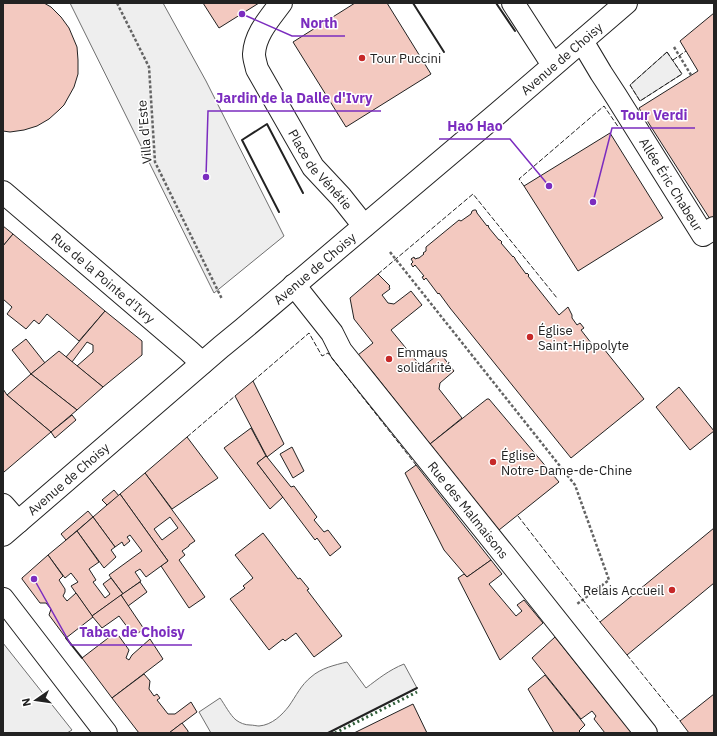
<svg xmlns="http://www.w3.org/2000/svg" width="717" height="736" font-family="'IBM Plex Sans',sans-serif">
	<rect width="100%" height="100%" fill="#fff"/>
	<!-- green -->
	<g fill="#eee" stroke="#6f6f6f">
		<path d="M70,3H163L206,81L284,236L214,293Z"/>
		<path d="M667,52L682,74L640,101L630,85Z"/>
		<path d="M3,643L72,730L67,733H3Z"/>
		<path d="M347,662L366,688C378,679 389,670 404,664L417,688L328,733H211L199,712L220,698C225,705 230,715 236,720C240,723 245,725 250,725C253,725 257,726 259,726C272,725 282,715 289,706C296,696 301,685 311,677C321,668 335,665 347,662Z"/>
	</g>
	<!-- building -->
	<g fill="#f3c9c0" stroke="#222" fill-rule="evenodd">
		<path d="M3,3H44L51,7L61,17L69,28L77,47L78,60V74L74,87L64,105L59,110L49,119L37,126L24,130L10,132L3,131Z"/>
		<path d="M203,3H259L219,28Z"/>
		<path d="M355,3H387L431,74L346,127L293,42Z"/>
		<path d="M714,13V216L710,219L639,108L698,71L680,41Z"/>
		<path d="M610,133L663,218L578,271L524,186Z"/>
		<path d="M474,210H476L477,213L487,226L488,225L489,228L499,240H500L502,242L501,243L513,257V256L515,258V259L526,274L527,273L529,275L528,276L559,315L568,307L572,315V318L577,325L580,323L584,328L581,330L595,348L600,344L644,399L571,458L450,308L439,293L438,294L426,278L424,280L422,277L424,276L415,265L413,267L411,264L413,262L411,259L414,257L415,259L418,258H419L424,254L423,253L426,251V247L459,220L461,221L471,214L472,211Z"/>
		<path d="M3,226L13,234L3,246Z"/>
		<path d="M13,234L105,311L79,341L47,314L39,324L34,320L26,329L7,314L12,307L3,299V246Z"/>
		<path d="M378,274L390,286L389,287L390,289L382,295L388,303L394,304L411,291L422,305L391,330L419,364L425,365L440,353L454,371L440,383L439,389L462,418L430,444L372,371L358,355L373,343L354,319L350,298Z"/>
		<path d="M105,311L142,341V355L103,387L77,366L93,352V345L87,342L72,362L66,357Z"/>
		<path d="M26,339L45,363L31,374L12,350Z"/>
		<path d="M59,351L103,387L77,410L31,374Z"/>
		<path d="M31,374L77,410L51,432L7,395Z"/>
		<path d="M253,381L284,444L267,457L235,396Z"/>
		<path d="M679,387L714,431L690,450L656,407Z"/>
		<path d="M3,389L7,395L51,432L4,472L3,471Z"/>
		<path d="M487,399H489L559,482L499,530L430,444Z"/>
		<path d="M72,415L76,420L55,438L51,432Z"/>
		<path d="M251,428L266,456L257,463L283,497L270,509L224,448Z"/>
		<path d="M187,437L218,478L172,509L145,473Z"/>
		<path d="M292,447L304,471L293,478L280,454Z"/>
		<path d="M266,456L267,457L291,487L294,486L317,517L314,520L324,532L328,530L341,547L330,556L317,538L315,540L257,463Z"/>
		<path d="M416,465L491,560L467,577L444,550L405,473Z"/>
		<path d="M145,473L195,541L189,545V546L182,551L185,555L179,560L205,597L189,608L161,566L168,561L120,494ZM170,517L178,528L162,540L154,529Z"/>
		<path d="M114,490L119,496L107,505L102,500Z"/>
		<path d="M120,494L168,561L146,577L140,569L135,572L141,581L123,594L109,575L142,551L130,535L127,537L130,541L124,546L122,542L115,547L93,517Z"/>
		<path d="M88,511L93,517L66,540L61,534Z"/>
		<path d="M93,517L115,547L111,550L116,557L104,568L77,531Z"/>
		<path d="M714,528V583L627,655L600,622Z"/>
		<path d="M77,531L99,562L89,569L96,580L93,582L105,598L110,594L103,584L111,578L123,594L92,616L71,586L78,582L71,573L65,578L48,555Z"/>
		<path d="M263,533L298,579L300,578L309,589L307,590L342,636L314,657L296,633L285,641L283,639L269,650L230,599L245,588L243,586L253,578L235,555Z"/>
		<path d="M48,555L63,576L59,580L65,589V592L63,596L67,601L76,593L93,617L66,638L49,615L51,609L46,603H40L22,579V578Z"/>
		<path d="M491,560L502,574L489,584L516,616L522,611L517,605L524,600L543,623L500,660L458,578L464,574L467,577Z"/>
		<path d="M140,582L147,592L128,606L121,595Z"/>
		<path d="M121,595L144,629L138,633L135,630L131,632L119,616L102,628L92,616Z"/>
		<path d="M116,632L129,650L126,658L129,660L132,655L150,639L163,659L112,698L82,658Z"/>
		<path d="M555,637L605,700L632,733H605L594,719L596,716L592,711L581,719L532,658Z"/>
		<path d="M144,674L150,681L149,689L154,696L157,694L160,698L157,700L168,714H175L191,702L197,712L169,733H139L112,698Z"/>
		<path d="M545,675L585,725L579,731L581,733H554L528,689Z"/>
		<path d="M714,694V733H689L680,721Z"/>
		<path d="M413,704L427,733H354Z"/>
		<path d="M182,723L188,731V733H169Z"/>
	</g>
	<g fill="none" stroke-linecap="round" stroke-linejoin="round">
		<defs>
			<g id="minor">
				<path id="s1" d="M281,3C270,18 255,34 254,54C254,59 256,64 257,69L313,167L341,197L364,226"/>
				<path d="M513,3L553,65"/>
				<path id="s2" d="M582,41L601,73L616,96L703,235L714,228"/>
				<path id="s3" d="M3,192L189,351L202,363"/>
				<path id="s4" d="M294,285L332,333L341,351L503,553L646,733"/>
				<path d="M3,505L18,522"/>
				<path d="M3,599L106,733"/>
			</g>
			<g id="major">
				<path id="s5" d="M3,535L221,347L243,329L349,239L497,114L626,3"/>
			</g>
		</defs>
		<!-- minor casing -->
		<use href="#minor" stroke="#222" stroke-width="24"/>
		<!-- major casing -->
		<use href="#major" stroke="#222" stroke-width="24"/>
		<!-- path -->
		<g stroke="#646464" stroke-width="2.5" stroke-dasharray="3 2" stroke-linecap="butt">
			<path d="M117,3L149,67L155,162L222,299"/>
			<path d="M674,47L691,75"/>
			<path d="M390,252L575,485L609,580L577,604"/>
		</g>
		<!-- minor -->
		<use href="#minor" stroke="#fff" stroke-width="22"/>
		<!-- major -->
		<use href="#major" stroke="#fff" stroke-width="22"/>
		<!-- hedge -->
		<path stroke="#2f5e38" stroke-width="3" stroke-dasharray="2 3" stroke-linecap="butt" d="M335,733L417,692"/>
		<!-- fence -->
		<g stroke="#222" stroke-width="1" stroke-dasharray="5 2" stroke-linecap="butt">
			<path d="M667,52L682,74L640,101L630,85Z"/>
			<path d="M673,60L686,51"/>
			<path d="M524,186L519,179L604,106L619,128"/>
			<path d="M378,274L473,194L557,298"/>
			<path d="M253,381L309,333L322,356L328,353L416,465"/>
			<path d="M187,437L235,396"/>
			<path d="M518,516L600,622"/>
			<path d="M627,655L680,721"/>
		</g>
		<!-- wall -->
		<g stroke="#222" stroke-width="2">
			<path d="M413,3L444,52"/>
			<path d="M496,3L515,31"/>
			<path d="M279,212L242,140L267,124L303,193"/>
			<path d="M66,638L82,658"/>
			<path d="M328,733L417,688"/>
		</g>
	</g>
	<!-- markers -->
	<g fill="#c62828" stroke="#fff" stroke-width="1.5">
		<circle cx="362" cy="58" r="4"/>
		<circle cx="530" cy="337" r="4"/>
		<circle cx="389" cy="359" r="4"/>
		<circle cx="493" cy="462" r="4"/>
		<circle cx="672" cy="590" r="4"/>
	</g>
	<g text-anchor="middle" stroke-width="3" stroke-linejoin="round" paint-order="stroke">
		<!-- poi labels -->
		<g font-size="13" fill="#222" stroke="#fff" text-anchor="start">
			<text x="370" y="63">Tour Puccini</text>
			<text x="538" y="335">Église<tspan x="538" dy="15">Saint-Hippolyte</tspan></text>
			<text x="397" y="357">Emmaus<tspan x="397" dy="15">solidarité</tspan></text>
			<text x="501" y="460">Église<tspan x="501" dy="15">Notre-Dame-de-Chine</tspan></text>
			<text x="664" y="595" text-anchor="end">Relais Accueil</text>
		</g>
		<!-- street labels -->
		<g font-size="13" fill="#222" stroke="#fff">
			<text dy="5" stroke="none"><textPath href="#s5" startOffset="734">Avenue de Choisy</textPath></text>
			<text transform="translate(144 132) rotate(-95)" y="5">Villa d'Este</text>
			<text dy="5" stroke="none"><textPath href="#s1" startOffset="193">Place de Vénétie</textPath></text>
			<text dy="5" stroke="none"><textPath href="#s2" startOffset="169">Allée Éric Chabeur</textPath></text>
			<text dy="5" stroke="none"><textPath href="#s5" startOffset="410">Avenue de Choisy</textPath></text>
			<text dy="5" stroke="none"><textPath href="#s3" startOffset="132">Rue de la Pointe d'Ivry</textPath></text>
			<text dy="5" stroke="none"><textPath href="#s5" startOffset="86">Avenue de Choisy</textPath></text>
			<text dy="5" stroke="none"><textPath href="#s4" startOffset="285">Rue des Malmaisons</textPath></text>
		</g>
	</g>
	<!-- callouts -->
	<path fill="none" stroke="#7b2cbf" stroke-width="1.5" d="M242 14L292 36H345M206 177L208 111H381M593 202L612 128H695M549 186L510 139H439M34 579L71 645H192"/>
	<g fill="#7b2cbf" stroke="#fff" stroke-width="1.5">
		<circle cx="242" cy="14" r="4"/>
		<circle cx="206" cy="177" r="4"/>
		<circle cx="593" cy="202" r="4"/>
		<circle cx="549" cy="186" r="4"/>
		<circle cx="34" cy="579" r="4"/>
	</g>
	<g font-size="14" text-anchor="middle" font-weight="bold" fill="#7b2cbf" stroke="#fff" stroke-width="3" stroke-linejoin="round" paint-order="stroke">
		<text x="319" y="28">North</text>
		<text x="294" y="103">Jardin de la Dalle d'Ivry</text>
		<text x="654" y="120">Tour Verdi</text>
		<text x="475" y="131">Hao Hao</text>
		<text x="132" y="637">Tabac de Choisy</text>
	</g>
	<!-- border -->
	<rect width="717" height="736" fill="none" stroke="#222222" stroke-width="8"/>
	<!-- north arrow -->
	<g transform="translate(36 700) rotate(257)" stroke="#ffffff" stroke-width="3" paint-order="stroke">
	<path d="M0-3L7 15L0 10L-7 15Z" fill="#222222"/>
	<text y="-6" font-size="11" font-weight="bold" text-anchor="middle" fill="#222222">N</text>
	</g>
</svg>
